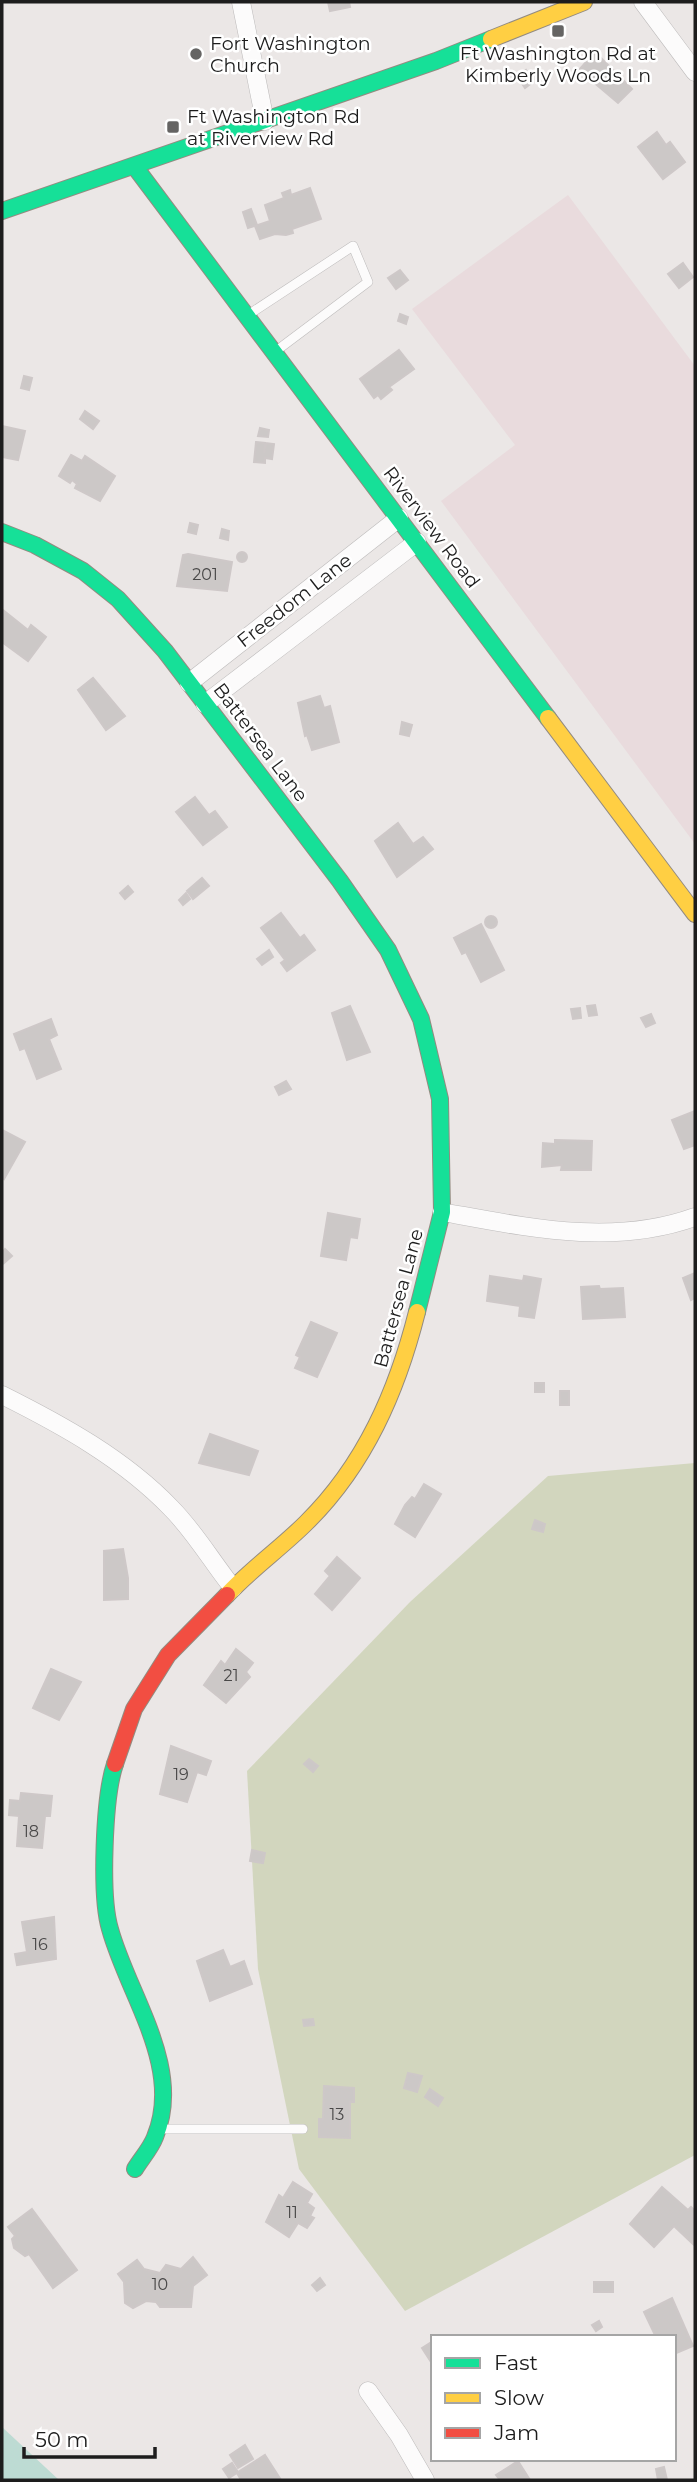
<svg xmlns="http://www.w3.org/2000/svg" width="697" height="2482" font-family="Montserrat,sans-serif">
	<rect width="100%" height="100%" fill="#ebe7e6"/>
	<!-- military -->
	<path fill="#e9dbdd" d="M568,195L695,366V844L441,501L515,445L412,309Z"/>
	<!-- forest -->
	<path fill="#d2d6be" d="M695,1463V2155L405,2311L299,2169L258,1969L247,1771L410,1602L548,1476Z"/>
	<!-- water -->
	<path fill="#bddbd3" d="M2,2427L59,2480H2Z"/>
	<!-- building -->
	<g fill="#ccc8c7" stroke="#cec8c8" stroke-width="2">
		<path d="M328,2H349L350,7L330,11Z"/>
		<path d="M595,52L632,89L618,103L579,70Z"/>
		<path d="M526,70L533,82L525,88L517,76Z"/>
		<path d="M657,132L666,145L670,142L685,162L663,179L638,147Z"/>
		<path d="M310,188L321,219L292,229L293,233L286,235L275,234L260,239L255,226L270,221L265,205L284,198L282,193L290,190L291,195Z"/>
		<path d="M251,209L257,225L248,228L243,212Z"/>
		<path d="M683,263L693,277L679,288L668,274Z"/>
		<path d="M400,270L408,280L396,289L388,278Z"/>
		<path d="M400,314L408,317L406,324L398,321Z"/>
		<path d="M399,350L414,369L389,387L392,390L381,399L378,395L374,398L360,379Z"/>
		<path d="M24,376L32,378L29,390L21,388Z"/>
		<path d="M85,411L99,421L93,429L80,419Z"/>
		<path d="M2,426L25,431L18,460L2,457Z"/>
		<path d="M260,428L269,430L268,437L258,436Z"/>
		<path d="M256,442L265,443L264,453L266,443L274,444L272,459L265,458V463L254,462Z"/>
		<path d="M71,455L82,461L85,456L115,476L100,501L75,488L77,484L72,480L70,483L59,476Z"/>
		<path d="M190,523L198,525L196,534L188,532Z"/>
		<path d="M222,529L229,531L228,540L220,538Z"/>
		<circle cx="242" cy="557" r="5"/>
		<path d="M188,554L232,562L227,591L177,586L183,555Z"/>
		<path d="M3,610L28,630L31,625L46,637L28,661L2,642Z"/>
		<path d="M93,678L125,716L106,730L78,690Z"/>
		<path d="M320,696L324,708L330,706L339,742L312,750L307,735L305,736L298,703Z"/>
		<path d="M402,722L412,725L409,736L400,734Z"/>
		<path d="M195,797L209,815L215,811L227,827L203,845L176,812Z"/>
		<path d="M398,823L413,844L423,837L433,849L397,877L375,841Z"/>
		<path d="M202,878L209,886L193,899L187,891Z"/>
		<path d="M128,886L133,892L125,899L120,893Z"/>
		<path d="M186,893L190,899L183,905L179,900Z"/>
		<path d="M281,913L300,938L304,935L315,950L287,971L281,963L285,960L261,928Z"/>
		<circle cx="491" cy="922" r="6"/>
		<path d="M481,924L504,970L481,982L466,952L462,954L454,938Z"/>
		<path d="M269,950L273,957L262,965L257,959Z"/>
		<path d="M595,1005L597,1015L589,1016L587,1006Z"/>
		<path d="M350,1006L370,1052L347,1060L332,1013Z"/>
		<path d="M580,1008L581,1018L573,1019L571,1009Z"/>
		<path d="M651,1014L655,1023L646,1027L641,1018Z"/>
		<path d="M51,1019L57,1035L49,1039L61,1069L37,1079L25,1048L20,1050L14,1034Z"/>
		<path d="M286,1081L291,1089L279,1095L275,1087Z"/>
		<path d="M695,1111V1145L684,1149L672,1120Z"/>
		<path d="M2,1130L25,1142L4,1179L2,1177Z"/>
		<path d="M555,1140L592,1141L591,1170H561L562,1165L542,1167L543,1143L555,1144Z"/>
		<path d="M328,1213L360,1219L357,1238L350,1237L346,1260L321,1256Z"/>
		<path d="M5,1249L12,1256L4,1263L2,1253Z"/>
		<path d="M695,1273V1298L691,1300L683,1278Z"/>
		<path d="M490,1276L523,1281L524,1276L541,1279L534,1318L519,1316L520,1306L487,1301Z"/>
		<path d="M599,1286L600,1289L623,1288L625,1317L583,1319L581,1287Z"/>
		<path d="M311,1322L337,1333L317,1377L295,1368L300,1357L296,1355Z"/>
		<rect x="535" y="1383" width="9" height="9"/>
		<rect x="560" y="1391" width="9" height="14"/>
		<path d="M210,1434L258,1451L249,1475L199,1463Z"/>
		<path d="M424,1484L441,1494L415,1537L395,1524L405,1505L412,1497L415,1499Z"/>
		<path d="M535,1520L545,1524L543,1532L532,1529Z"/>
		<path d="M123,1549L128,1578V1599L104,1600V1551Z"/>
		<path d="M337,1557L360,1578L332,1610L315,1594L330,1576L325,1571Z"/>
		<path d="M236,1649L253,1663L246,1672L250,1677L226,1703L204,1685L221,1661L225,1665Z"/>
		<path d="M51,1669L81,1682L59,1720L33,1708Z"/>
		<path d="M171,1746L211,1761L206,1775L197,1772L187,1802L160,1794Z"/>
		<path d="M309,1759L318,1766L313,1772L304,1764Z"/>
		<path d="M21,1793L52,1796L50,1816H45L42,1848L17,1846L19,1816L9,1815L10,1800L20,1801Z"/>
		<path d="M252,1850L265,1853L263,1863L250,1861Z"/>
		<path d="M54,1917L56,1959L17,1965L15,1954L27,1952L22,1922Z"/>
		<path d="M223,1950L230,1967L244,1961L252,1984L210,2001L197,1961Z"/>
		<path d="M313,2019L314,2025L304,2026L303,2020Z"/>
		<path d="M408,2073L422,2076L417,2092L404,2088Z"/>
		<path d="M324,2086L354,2088V2102H350V2138L319,2137V2119H323Z"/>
		<path d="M430,2089L443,2098L438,2106L425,2097Z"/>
		<path d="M293,2182L312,2194L307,2203L314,2208L310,2216L314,2218L307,2228L298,2223L289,2237L266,2222L279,2195L283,2198Z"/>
		<path d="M662,2187L688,2210L691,2207L695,2211L693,2244L674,2226L654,2247L630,2224Z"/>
		<path d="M32,2209L77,2270L53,2288L29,2254L25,2256L14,2248L12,2239L15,2236L8,2227Z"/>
		<path d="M193,2257L207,2275L193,2286L191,2307H160L156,2302L146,2301L133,2308L125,2303L124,2282L118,2274L137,2260L144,2269L160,2273L166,2265L181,2269Z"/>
		<path d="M320,2278L325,2285L317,2291L312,2285Z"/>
		<rect x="594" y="2282" width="19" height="10"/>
		<path d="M672,2298L693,2346L674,2354V2337H650L655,2335L644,2312Z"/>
		<path d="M599,2321L602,2327L596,2331L592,2325Z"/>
		<path d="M433,2341V2365L422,2348Z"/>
		<path d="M245,2445L253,2459L238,2468L230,2455Z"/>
		<path d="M265,2455L281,2480H241L237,2473L229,2478L223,2469L232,2463L238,2472Z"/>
		<path d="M518,2461L530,2480H500L496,2475Z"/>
		<path d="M664,2467L667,2480H658L656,2469Z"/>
	</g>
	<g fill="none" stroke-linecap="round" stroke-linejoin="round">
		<defs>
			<g id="lane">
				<path d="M248,315L353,246L368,282L276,351"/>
				<path d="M159,2129H303"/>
			</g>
			<g id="street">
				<path d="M241,2L265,121"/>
				<path d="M643,2L695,72"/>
				<path d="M189,683L399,518"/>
				<path d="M205,704L417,542"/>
				<path d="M442,1212C526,1227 612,1247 695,1217"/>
				<path d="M2,1395C62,1425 124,1459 171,1508C195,1532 212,1562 233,1588"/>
				<path d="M368,2391L399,2435L425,2480"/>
			</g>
			<g id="fast">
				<path d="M135,167L548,718"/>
				<path d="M2,211L436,61L491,39"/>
				<path d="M2,532L35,545L83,571L118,599L165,651L340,881L388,950L421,1019L440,1099L442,1212L417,1312"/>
				<path d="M115,1764C104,1796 100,1896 110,1929C128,1995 184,2067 155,2137C151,2148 141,2159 135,2169"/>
			</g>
			<g id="slow">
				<path d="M491,39L584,2"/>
				<path d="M548,718L695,914"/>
				<path d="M227,1595C251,1569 281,1548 306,1523C365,1465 397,1391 417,1312"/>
			</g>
			<path id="jam" d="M115,1764L134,1709L168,1655L227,1595"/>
		</defs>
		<!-- lane casing -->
		<use href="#lane" stroke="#bdbbbb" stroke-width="10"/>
		<!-- street casing -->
		<use href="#street" stroke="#bdbbbb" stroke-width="19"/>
		<!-- fast casing -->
		<use href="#fast" stroke="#938b80" stroke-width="18"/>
		<!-- slow casing -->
		<use href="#slow" stroke="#938b80" stroke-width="18"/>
		<!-- jam casing -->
		<use href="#jam" stroke="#938b80" stroke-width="18"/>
		<!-- lane -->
		<use href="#lane" stroke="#fcfbfb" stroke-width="9"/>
		<!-- street -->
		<use href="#street" stroke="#fcfbfb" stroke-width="18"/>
		<!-- fast -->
		<use href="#fast" stroke="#16e098" stroke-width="16"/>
		<!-- slow -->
		<use href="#slow" stroke="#ffcf43" stroke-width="16"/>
		<!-- jam -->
		<use href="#jam" stroke="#f24e42" stroke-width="16"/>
	</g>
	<!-- markers -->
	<g fill="#656463" stroke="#fff" stroke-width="2.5">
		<rect x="551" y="24" width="14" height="14" rx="3.5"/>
		<circle cx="196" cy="54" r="7"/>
		<rect x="166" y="120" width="14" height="14" rx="3.5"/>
	</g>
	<g text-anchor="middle" stroke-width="5" stroke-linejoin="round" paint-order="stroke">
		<!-- number labels -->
		<g font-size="16" fill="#494848">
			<text x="205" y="580">201</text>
			<text x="231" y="1681">21</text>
			<text x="181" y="1780">19</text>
			<text x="31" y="1837">18</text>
			<text x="40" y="1950">16</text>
			<text x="337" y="2120">13</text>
			<text x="292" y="2218">11</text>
			<text x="160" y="2290">10</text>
		</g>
		<!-- poi labels -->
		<g font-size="19" fill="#1d1d1d" stroke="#fff" text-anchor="start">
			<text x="210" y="50">Fort Washington<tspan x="210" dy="22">Church</tspan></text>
			<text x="558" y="60" text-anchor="middle">Ft Washington Rd at<tspan x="558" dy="22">Kimberly Woods Ln</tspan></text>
			<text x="187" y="123">Ft Washington Rd<tspan x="187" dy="22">at Riverview Rd</tspan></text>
		</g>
		<!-- street labels -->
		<g font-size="19" fill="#1d1d1d" stroke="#fff">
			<text transform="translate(432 527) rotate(53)" y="7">Riverview Road</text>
			<text transform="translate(294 600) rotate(-38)" y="7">Freedom Lane</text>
			<text transform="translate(261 742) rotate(53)" y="7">Battersea Lane</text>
			<text transform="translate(398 1298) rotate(-75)" y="7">Battersea Lane</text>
		</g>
	</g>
	<!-- border -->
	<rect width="697" height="2482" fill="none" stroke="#1d1d1d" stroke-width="7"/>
	<!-- legend -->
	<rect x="431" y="2335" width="245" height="126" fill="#ffffff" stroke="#a5a5a5" stroke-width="2"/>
	<rect x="445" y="2358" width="35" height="10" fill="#16e098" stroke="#a5a5a5" stroke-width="2"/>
	<text x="494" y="2370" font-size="21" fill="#1d1d1d">Fast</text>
	<rect x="445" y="2393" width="35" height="10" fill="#ffcf43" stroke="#a5a5a5" stroke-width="2"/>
	<text x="494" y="2405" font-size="21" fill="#1d1d1d">Slow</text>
	<rect x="445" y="2428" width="35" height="10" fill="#f24e42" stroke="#a5a5a5" stroke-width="2"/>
	<text x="494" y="2440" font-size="21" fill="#1d1d1d">Jam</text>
	<!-- scale -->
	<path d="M24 2447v10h131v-10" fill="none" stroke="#1d1d1d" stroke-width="3.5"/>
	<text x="35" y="2447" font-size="21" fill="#1d1d1d" stroke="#ffffff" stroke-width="5" paint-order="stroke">50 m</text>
</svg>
